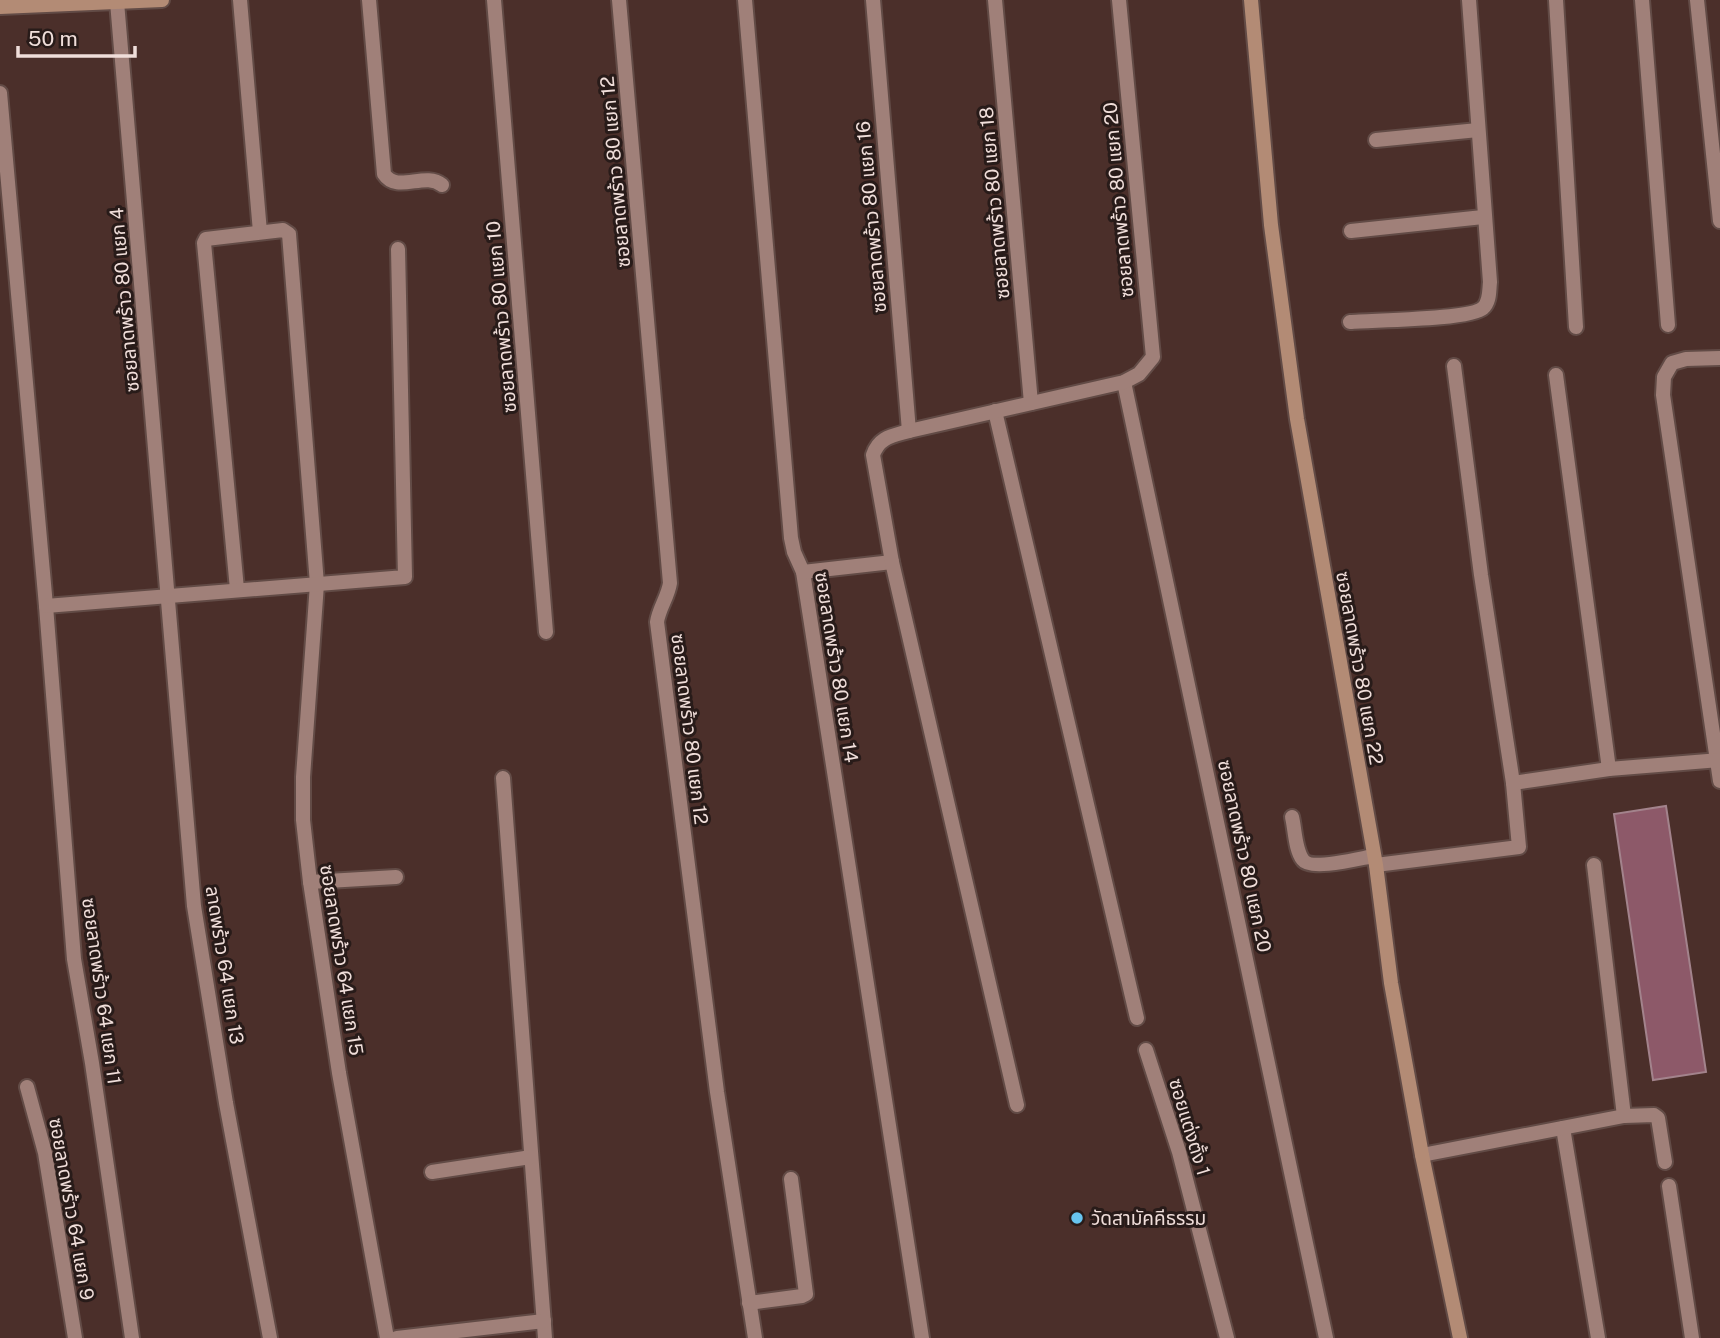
<svg xmlns="http://www.w3.org/2000/svg" width="1720" height="1338" font-family="'Public Sans','Noto Sans Thai',sans-serif">
	<rect width="100%" height="100%" fill="#4b2f2a"/>
	<!-- building -->
	<path fill="#8d5969" stroke="#a3838c" stroke-width="2" d="M1666,806L1706,1072L1653,1080L1614,814Z"/>
	<g fill="none" stroke-linecap="round" stroke-linejoin="round">
		<defs>
			<g id="street">
				<path d="M240,0L260,232"/>
				<path d="M369,0L384,174C397,194 425,171 442,185"/>
				<path d="M494,0L546,632"/>
				<path d="M619,0L670,583C668,597 659,608 657,622L717,1092L755,1338"/>
				<path d="M745,0L791,538L794,552L803,572L922,1338"/>
				<path d="M873,0L909,431"/>
				<path d="M995,0L1031,403"/>
				<path d="M1556,0L1576,327"/>
				<path d="M1642,0L1668,325"/>
				<path d="M1697,0L1720,221"/>
				<path d="M117,2L194,906L226,1103L270,1338"/>
				<path d="M0,93L46,606L74,959L92,1063L132,1338"/>
				<path d="M1376,140L1478,130"/>
				<path d="M1351,231L1483,217"/>
				<path d="M1350,322C1373,320 1470,320 1483,308C1490,302 1489,291 1490,282L1469,0"/>
				<path d="M1720,358L1686,359L1672,363L1664,377L1663,395L1720,781"/>
				<path d="M1556,375L1609,769"/>
				<path d="M1124,382L1326,1338"/>
				<path d="M995,411L1137,1018"/>
				<path d="M803,572L892,562"/>
				<path d="M237,589L204,243L206,239L283,230L289,234L317,584L303,777V820L310,882L339,1073L387,1338"/>
				<path d="M46,606L405,577L398,249"/>
				<path d="M503,778L545,1338"/>
				<path d="M1513,783L1609,769L1720,760"/>
				<path d="M1292,817C1295,829 1295,850 1303,860C1311,871 1361,858 1374,856"/>
				<path d="M1376,865L1519,847L1513,783L1481,575L1454,366"/>
				<path d="M1594,865L1624,1116"/>
				<path d="M310,882L396,877"/>
				<path d="M1146,1050L1179,1152L1227,1338"/>
				<path d="M27,1087L45,1153L75,1338"/>
				<path d="M1017,1105L892,562L873,455C879,437 892,436 909,431L1124,382L1139,374L1153,357L1119,0"/>
				<path d="M1563,1128L1598,1338"/>
				<path d="M1422,1155L1624,1116L1654,1115L1658,1118L1665,1162"/>
				<path d="M432,1172L531,1157"/>
				<path d="M1669,1186L1692,1338"/>
				<path d="M749,1303L802,1296L806,1294L791,1179"/>
				<path d="M397,1338L544,1321"/>
			</g>
			<g id="secondary">
				<path d="M1251,0L1271,225L1297,419L1376,865L1391,983L1422,1155L1460,1338"/>
				<path d="M0,7L162,0"/>
			</g>
		</defs>
		<!-- street casing -->
		<use href="#street" stroke="#624b46" stroke-width="18"/>
		<!-- secondary casing -->
		<use href="#secondary" stroke="#624b46" stroke-width="18"/>
		<!-- street -->
		<use href="#street" stroke="#a08079" stroke-width="14"/>
		<!-- secondary -->
		<use href="#secondary" stroke="#b38b75" stroke-width="14"/>
	</g>
	<!-- markers -->
	<circle fill="#67c4ef" stroke="#281b19" stroke-width="2.5" cx="1077" cy="1218" r="7"/>
	<g text-anchor="middle" stroke-width="6" stroke-linejoin="round" paint-order="stroke">
		<!-- street labels -->
		<g font-size="19" fill="#f0deda" stroke="#281b19">
			<text transform="translate(615 172) rotate(-95)" y="7">ซอยลาดพร้าว 80 แยก 12</text>
			<text transform="translate(1118 200) rotate(-95)" y="7">ซอยลาดพร้าว 80 แยก 20</text>
			<text transform="translate(994 203) rotate(-95)" y="7">ซอยลาดพร้าว 80 แยก 18</text>
			<text transform="translate(871 217) rotate(-95)" y="7">ซอยลาดพร้าว 80 แยก 16</text>
			<text transform="translate(124 300) rotate(-95)" y="7">ซอยลาดพร้าว 80 แยก 4</text>
			<text transform="translate(501 317) rotate(-95)" y="7">ซอยลาดพร้าว 80 แยก 10</text>
			<text transform="translate(837 667) rotate(81)" y="7">ซอยลาดพร้าว 80 แยก 14</text>
			<text transform="translate(1360 668) rotate(80)" y="7">ซอยลาดพร้าว 80 แยก 22</text>
			<text transform="translate(690 729) rotate(83)" y="7">ซอยลาดพร้าว 80 แยก 12</text>
			<text transform="translate(1245 856) rotate(78)" y="7">ซอยลาดพร้าว 80 แยก 20</text>
			<text transform="translate(342 960) rotate(81)" y="7">ซอยลาดพร้าว 64 แยก 15</text>
			<text transform="translate(225 965) rotate(81)" y="7">ลาดพร้าว 64 แยก 13</text>
			<text transform="translate(102 991) rotate(82)" y="7">ซอยลาดพร้าว 64 แยก 11</text>
			<text transform="translate(1190 1127) rotate(73)" y="7">ซอยแต่งตั้ง 1</text>
			<text transform="translate(72 1209) rotate(80)" y="7">ซอยลาดพร้าว 64 แยก 9</text>
		</g>
		<!-- poi labels -->
		<g font-size="19" fill="#f0deda" stroke="#281b19" text-anchor="start">
			<text x="1091" y="1225">วัดสามัคคีธรรม</text>
		</g>
	</g>
	<!-- scale -->
	<path d="M18 46v10h117v-10" fill="none" stroke="#f0deda" stroke-width="3.5"/>
	<text x="28" y="46" font-size="21" fill="#f0deda" stroke="#281b19" stroke-width="5" paint-order="stroke">50 m</text>
</svg>
